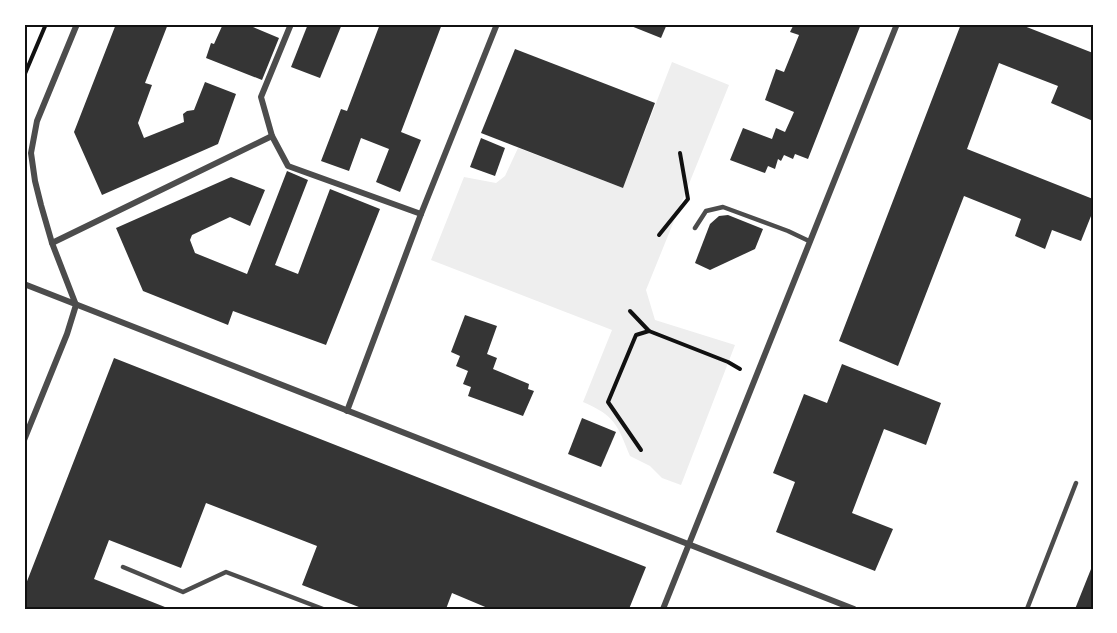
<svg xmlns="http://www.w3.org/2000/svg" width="1117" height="633" font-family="'Titillium Web',sans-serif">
	<rect width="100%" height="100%" fill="#fff"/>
	<!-- green -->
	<path fill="#eee" d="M672,62L729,85L646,290L655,320L735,345L681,485L662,478L650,466L630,456C617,424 615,416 583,402L612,330L431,260L464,177L496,183L505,176L518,148L623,188Z"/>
	<!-- building -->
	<g fill="#353535">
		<path d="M116,24H168L145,83L152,85L138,123L144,138L184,122L183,114L187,111L194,110L205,82L236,94L218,144L102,195L74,132Z"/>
		<path d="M223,24H246L279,38L262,80L206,58L211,43L214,44Z"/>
		<path d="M308,24H342L320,78L291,67Z"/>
		<path d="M380,24H442L401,132L421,140L400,192L376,182L389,149L361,138L349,171L321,161L341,109L347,111Z"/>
		<path d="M626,24H667L661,38Z"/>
		<path d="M794,24H861L808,159L795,154L793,159L784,155L781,161L778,159L775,169L768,166L765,173L730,160L743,128L772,139L776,128L785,132L794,112L765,100L776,69L784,72L799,35L790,32Z"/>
		<path d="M961,24H1019L1093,53V121L1051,103L1058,86L999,63L967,149L1093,199V211L1081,241L1052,230L1045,249L1015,236L1021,219L964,196L898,366L839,341Z"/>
		<path d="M515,49L655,103L623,188L481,133Z"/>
		<path d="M481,138L505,148L495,176L470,167Z"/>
		<path d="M287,171L308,180L275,265L298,274L330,189L380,209L326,345L233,311L228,325L143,291L116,228L231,177L265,190L250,226L230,217L192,235L190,240L195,253L247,274Z"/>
		<path d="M728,215L763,229L755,249L710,270L695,263L710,224L719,216Z"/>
		<path d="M465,315L497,326L487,354L497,358L493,369L529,384L528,389L534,391L523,416L468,396L471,387L463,384L468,371L456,366L460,356L451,352Z"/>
		<path d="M114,358L646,567L629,609H490L452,593L446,609H364L302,585L317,546L206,503L181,568L109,540L94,579L170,609H24V589Z"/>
		<path d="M842,364L941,403L926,445L884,429L852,513L893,529L875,571L776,532L795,482L773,473L804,394L827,403Z"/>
		<path d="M582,418L616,432L601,467L568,454Z"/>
		<path d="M1093,564V609H1075Z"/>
	</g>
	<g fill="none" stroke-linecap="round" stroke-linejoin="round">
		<!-- path -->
		<g stroke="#111" stroke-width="4">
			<path d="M24,76L46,24"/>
			<path d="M659,235L688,199L680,153"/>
			<path d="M630,311L649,331"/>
			<path d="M24,345H25"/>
			<path d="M641,450L608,402L636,335L649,331L728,362L740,369"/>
		</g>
		<!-- service -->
		<g stroke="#4c4c4c" stroke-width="4.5">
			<path d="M695,228L706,211L723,207L788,231L809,241"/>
			<path d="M123,567L183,592L226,572L323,609"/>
			<path d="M1027,609L1076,483"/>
		</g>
		<!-- minor -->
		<g stroke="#4c4c4c" stroke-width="6">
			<path d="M291,24L261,97L272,136L288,166L421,214"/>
			<path d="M52,243L272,136"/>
			<path d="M24,284L854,609"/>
			<path d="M347,411L421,214L497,24"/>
			<path d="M24,440L67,334L76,305L52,243L41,205L35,181L31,153L37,121L77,24"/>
			<path d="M663,609L897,24"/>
		</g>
	</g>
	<!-- border -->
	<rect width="1117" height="633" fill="none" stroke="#ffffff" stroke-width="51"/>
	<rect x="26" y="26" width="1066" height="582" fill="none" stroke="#111" stroke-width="2"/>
</svg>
